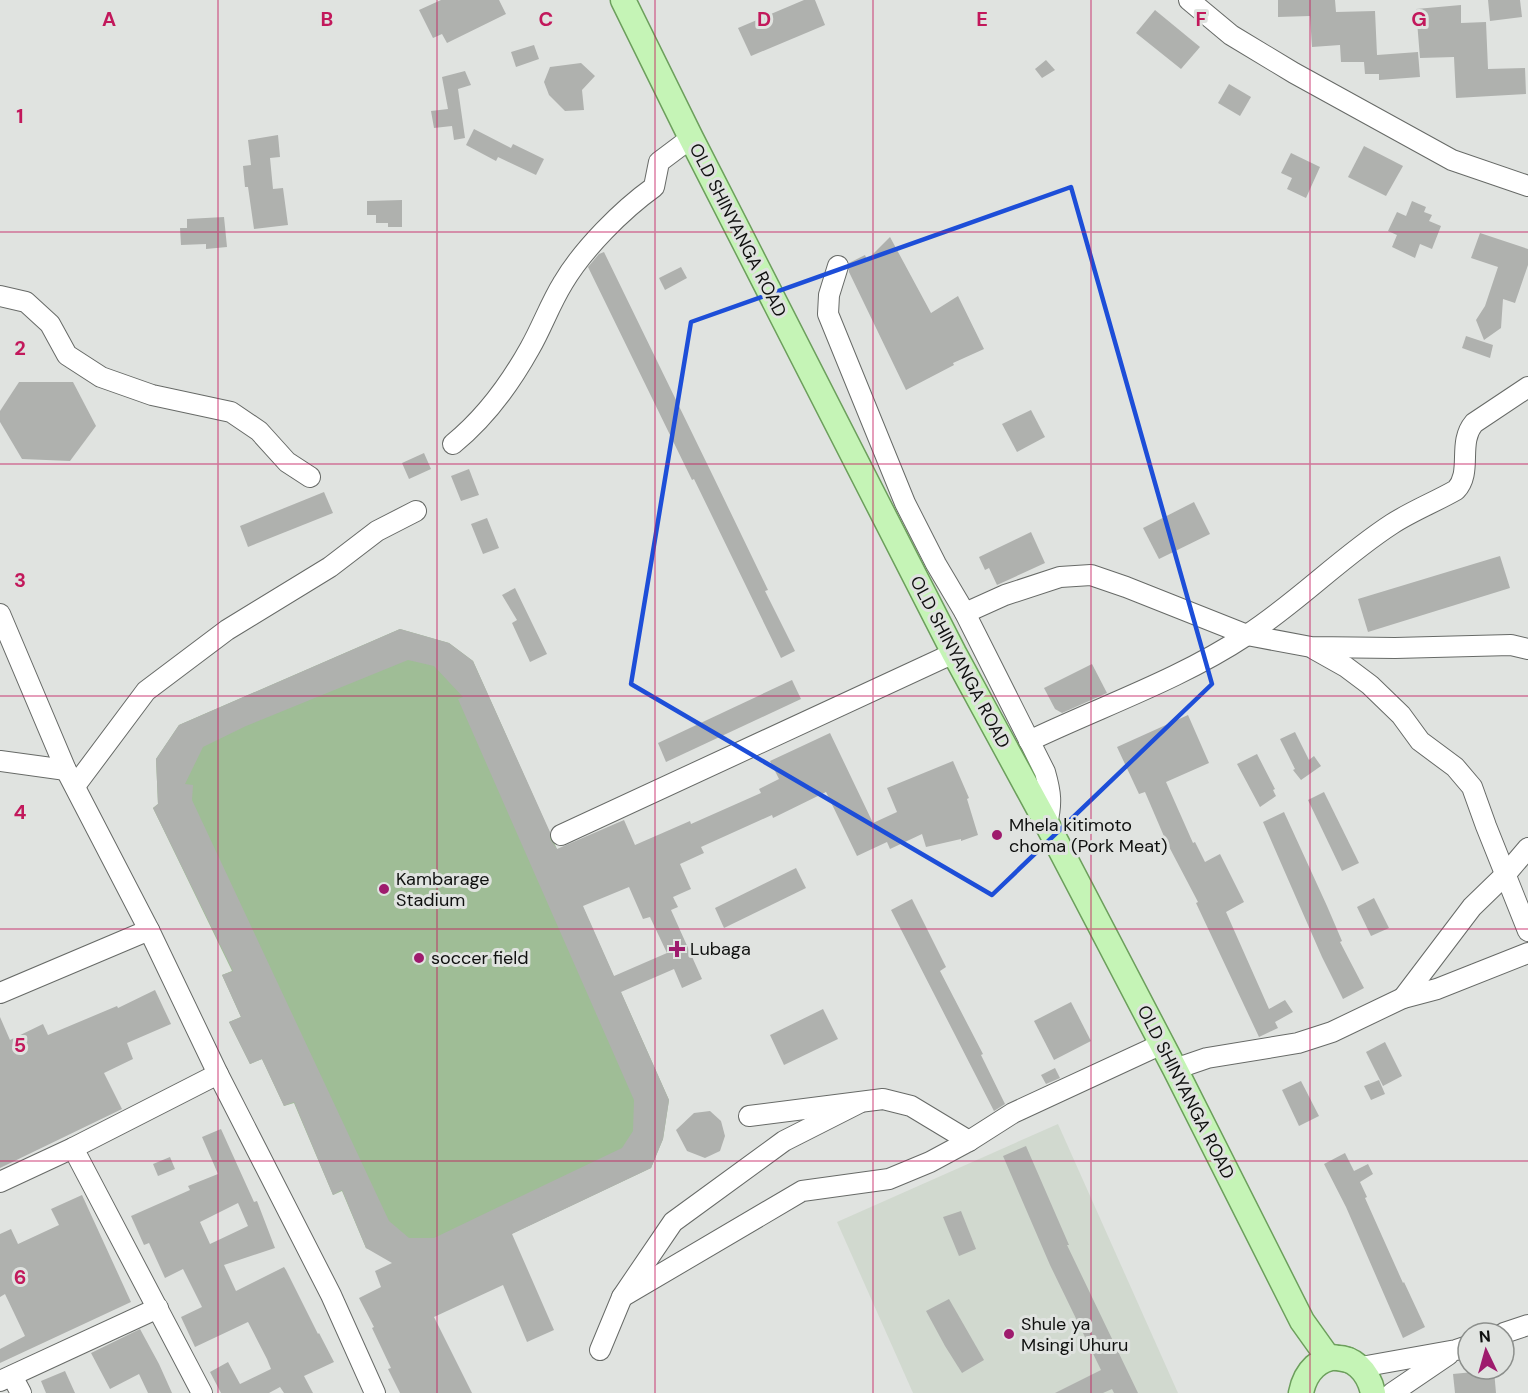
<svg xmlns="http://www.w3.org/2000/svg" width="1528" height="1393" font-family="'DM Sans',sans-serif">
	<rect width="100%" height="100%" fill="#e0e3e0"/>
	<!-- built -->
	<path fill="#d1d9cf" d="M1058,1124L1178,1393H913L837,1222Z"/>
	<!-- green -->
	<path fill="#9fbd96" d="M400,629L449,643L473,661L669,1100L663,1139L651,1168L431,1272L366,1248L342,1191L333,1195L294,1103L284,1106L262,1059L250,1064L229,1022L241,1017L222,975L232,971L153,808L158,804L156,759L179,725Z"/>
	<!-- building -->
	<g fill="#afb1ae" fill-rule="evenodd">
		<path d="M441,0H499L506,14L447,43L442,34L433,38L419,10Z"/>
		<path d="M804,0H815L825,25L751,56L738,28Z"/>
		<path d="M1278,0H1335L1336,12L1375,11L1377,55L1418,52L1420,77L1379,80V74H1365L1364,62H1341L1340,45L1312,47L1310,16L1278,17Z"/>
		<path d="M1488,0H1520L1522,17L1490,21Z"/>
		<path d="M1461,5V23L1486,22L1488,69L1525,68L1526,94L1456,98L1454,57L1420,58L1416,9Z"/>
		<path d="M1155,10L1200,47L1181,69L1136,33Z"/>
		<path d="M534,45L539,59L516,67L511,52Z"/>
		<path d="M1046,60L1055,70L1042,78L1035,69Z"/>
		<path d="M581,63L595,76L582,90L584,110L565,111L549,95L544,82L550,67Z"/>
		<path d="M465,71L471,85L458,89L465,138L454,140L452,126L434,128L431,111L448,109L442,77Z"/>
		<path d="M1229,84L1251,97L1240,116L1218,103Z"/>
		<path d="M474,129L511,148L513,144L544,159L536,175L498,157L496,161L466,145Z"/>
		<path d="M278,135L280,157L270,158L273,189L283,188L288,225L254,229L248,187H245L243,166L251,165L248,140Z"/>
		<path d="M1364,146L1403,166L1386,196L1348,177Z"/>
		<path d="M1291,153L1320,167L1306,198L1287,189L1292,178L1281,173Z"/>
		<path d="M402,200V227H388V223H376V215H367V201Z"/>
		<path d="M1412,201L1426,207L1424,212L1432,215L1429,221L1441,226L1432,249L1420,244L1415,258L1392,247L1397,235L1388,231L1397,212L1406,216Z"/>
		<path d="M224,217L227,247L206,249V244L181,245L180,228H187V219Z"/>
		<path d="M1480,233L1528,249V265L1515,303L1503,299L1501,328L1484,340L1476,320L1485,306L1498,267L1471,258Z"/>
		<path d="M890,237L931,313L958,296L984,349L953,363L954,365L906,390L849,272V263L865,255L867,260Z"/>
		<path d="M604,252L713,476L768,590L765,591L795,651L781,658L694,479L692,480L588,267L599,254Z"/>
		<path d="M681,267L687,278L665,290L659,278Z"/>
		<path d="M1466,336L1493,345L1490,358L1462,348Z"/>
		<path d="M19,382H73L96,426L70,461L22,459L0,422V411Z"/>
		<path d="M1031,410L1045,437L1017,452L1002,424Z"/>
		<path d="M424,453L431,469L409,479L402,463Z"/>
		<path d="M469,469L479,495L461,501L451,476Z"/>
		<path d="M324,492L333,513L248,547L240,526Z"/>
		<path d="M1194,502L1210,534L1159,559L1143,528Z"/>
		<path d="M487,518L499,548L483,554L471,524Z"/>
		<path d="M1031,532L1045,563L997,585L989,568L985,570L979,557Z"/>
		<path d="M1500,556L1510,588L1368,632L1358,599Z"/>
		<path d="M515,588L547,654L530,662L512,623L517,620L502,595Z"/>
		<path d="M400,629L449,643L473,661L550,832V839L557,849L624,820L635,845L690,821L691,824L761,793L759,789L779,779L770,761L830,733L873,823L897,812L887,788L953,761L969,798L967,799L978,835L961,841V839L926,847L922,834L890,849L887,842L857,856L826,792L773,818L772,815L701,847L704,853L680,864L691,889L673,897L678,907L671,910L702,979L682,988L674,969L621,992L669,1100L663,1139L651,1168L512,1234L554,1330L527,1342L503,1285L434,1317L472,1393H400L388,1369L391,1368L372,1328L374,1327L359,1298L381,1287L375,1271L392,1263L366,1248L342,1190L333,1195L294,1102L284,1106L262,1059L250,1064L229,1022L241,1017L222,975L233,971L153,808L158,804L156,759L179,725ZM408,660L434,666L463,697L458,699L634,1100L633,1131L622,1148L434,1238H409L389,1221L192,800L193,785L185,784L203,747L246,726ZM629,887L643,919L650,917L667,953L614,976L583,906Z"/>
		<path d="M1092,664L1107,693L1062,713L1055,709L1044,688Z"/>
		<path d="M792,680L801,699L666,762L658,743Z"/>
		<path d="M1188,715L1209,763L1166,782L1193,843L1195,842L1205,862L1220,854L1244,902L1226,912L1269,1009L1285,1000L1293,1012L1275,1022L1278,1028L1259,1037L1196,903L1198,902L1166,841L1145,792L1139,794L1117,747Z"/>
		<path d="M1295,732L1309,760L1314,756L1321,766L1301,780L1293,770L1295,769L1280,739Z"/>
		<path d="M1257,754L1275,789L1273,790L1276,796L1260,807L1237,764Z"/>
		<path d="M1324,792L1359,863L1342,871L1308,800Z"/>
		<path d="M1284,812L1327,906L1342,941L1340,942L1364,988L1343,999L1322,957L1263,822Z"/>
		<path d="M796,868L806,888L724,928L715,908Z"/>
		<path d="M1374,898L1389,928L1371,936L1357,907Z"/>
		<path d="M912,899L946,967L940,971L983,1054L981,1055L1005,1104L994,1111L891,910Z"/>
		<path d="M155,990L171,1024L127,1043L133,1059L104,1073L122,1109L0,1168V1017L10,1040L43,1024L48,1035L117,1006L118,1008Z"/>
		<path d="M1071,1002L1091,1041L1054,1060L1034,1021Z"/>
		<path d="M823,1009L838,1039L784,1065L770,1035Z"/>
		<path d="M1385,1042L1402,1076L1383,1086L1366,1052Z"/>
		<path d="M1055,1068L1060,1078L1046,1084L1041,1075Z"/>
		<path d="M1379,1080L1385,1094L1371,1100L1364,1086Z"/>
		<path d="M1301,1081L1319,1116L1299,1126L1282,1090Z"/>
		<path d="M710,1111L721,1121L725,1136L720,1151L705,1158L687,1151L676,1130L694,1113Z"/>
		<path d="M221,1129L254,1202L257,1201L275,1248L224,1265L236,1291L284,1267L286,1270L318,1334L319,1333L334,1362L304,1376L313,1393H284L280,1387L269,1393H221L210,1372L228,1362L240,1384L271,1369L267,1359L248,1322L195,1347L181,1317L202,1307L183,1269L165,1278L149,1243L144,1245L131,1216L190,1190L188,1186L218,1174L202,1137ZM238,1203L248,1226L210,1244L200,1222Z"/>
		<path d="M1026,1146L1069,1245H1067L1138,1393H1114L1112,1389L1103,1393H1055L1101,1370L1050,1265L1003,1156Z"/>
		<path d="M1345,1153L1354,1171L1368,1164L1373,1174L1360,1182L1367,1197L1365,1198L1403,1283L1404,1282L1425,1327L1403,1338L1346,1207L1324,1164Z"/>
		<path d="M170,1157L175,1169L158,1176L153,1164Z"/>
		<path d="M82,1195L131,1302L0,1363V1349L25,1336L5,1294L0,1297V1234L11,1229L18,1244L59,1225L51,1209Z"/>
		<path d="M961,1211L976,1249L959,1256L943,1217Z"/>
		<path d="M949,1299L984,1360L962,1373L945,1346L926,1311Z"/>
		<path d="M140,1329L159,1364L172,1393H148L139,1374L110,1389L91,1353Z"/>
		<path d="M1494,1370L1496,1393H1455L1453,1374Z"/>
		<path d="M65,1371L75,1393H46L41,1381Z"/>
	</g>
	<g fill="none" stroke-linecap="round" stroke-linejoin="round">
		<defs>
			<g id="minor">
				<path d="M1189,0L1231,35L1294,73L1452,160L1528,186"/>
				<path d="M838,266L829,295L828,314L905,503L936,564L965,613L1045,772C1051,793 1052,803 1047,824"/>
				<path d="M0,296L26,302L50,324L67,355L101,377L152,395L231,412L259,431L287,462L310,477"/>
				<path d="M453,444C485,418 510,384 530,348C542,327 550,304 563,283C583,249 622,210 654,187L659,162L691,138"/>
				<path d="M965,613L1005,595L1060,577L1091,575L1126,587L1247,635L1311,647L1395,648L1511,645L1528,649"/>
				<path d="M0,614L66,770L149,930L218,1074L331,1295L375,1393"/>
				<path d="M1314,649L1346,667L1370,685L1401,715L1420,741L1455,767L1472,787L1486,826L1528,931"/>
				<path d="M1029,741C1102,706 1179,680 1247,635C1298,602 1341,557 1392,524C1412,511 1435,502 1456,490C1473,472 1457,443 1474,423L1528,387"/>
				<path d="M0,761L66,770"/>
				<path d="M75,786L146,691L227,630L330,567L377,531L416,511"/>
				<path d="M561,835L954,653"/>
				<path d="M0,993L149,930"/>
				<path d="M1403,998L1472,907L1505,875L1528,848"/>
				<path d="M1175,1069L1207,1058L1298,1043L1332,1032L1403,998L1437,989L1528,953"/>
				<path d="M749,1116L883,1099L911,1106L969,1141"/>
				<path d="M73,1148L202,1393"/>
				<path d="M0,1182L73,1148L218,1074"/>
				<path d="M622,1297L802,1191L889,1179L930,1162L969,1141L1013,1113L1162,1044"/>
				<path d="M1504,1333L1528,1325"/>
				<path d="M600,1350L622,1297L673,1222L784,1141L859,1103"/>
				<path d="M1361,1367L1456,1350L1468,1346"/>
				<path d="M12,1376L21,1393"/>
				<path d="M0,1381L158,1308"/>
				<path d="M1392,1393L1448,1355"/>
			</g>
			<g id="major">
				<path d="M623,0L691,138L954,653L1047,824L1175,1069L1302,1321L1327,1356L1348,1360"/>
				<path d="M1301,1393C1310,1346 1363,1346 1373,1393"/>
			</g>
		</defs>
		<!-- minor casing -->
		<use href="#minor" stroke="#676a67" stroke-width="22"/>
		<!-- major casing -->
		<use href="#major" stroke="#6c9f5c" stroke-width="27"/>
		<!-- minor -->
		<use href="#minor" stroke="#fff" stroke-width="20"/>
		<!-- major -->
		<use href="#major" stroke="#c5f4b6" stroke-width="24"/>
	</g>
	<!-- marked area -->
	<path fill="none" stroke="#1d4ed8" stroke-width="4.5" stroke-linejoin="round" d="M1071,187L1212,684L992,895L631,684L691,322Z"/>
	<!-- grid -->
	<path fill="none" stroke="#c2185b" stroke-width="1.5" stroke-opacity="0.55" d="M218,0V1393M437,0V1393M655,0V1393M873,0V1393M1091,0V1393M1310,0V1393M0,232H1528M0,464H1528M0,696H1528M0,929H1528M0,1161H1528"/>
	<!-- markers -->
	<g fill="#9e1b6d" stroke="#e0e3e0" stroke-width="2">
		<circle cx="997" cy="835" r="6"/>
		<circle cx="384" cy="889" r="6"/>
		<path d="M674 940h6v6h6v6h-6v6h-6v-6h-6v-6h6z"/>
		<circle cx="419" cy="958" r="6"/>
		<circle cx="1009" cy="1334" r="6"/>
	</g>
	<g text-anchor="middle" stroke-width="6" stroke-linejoin="round" paint-order="stroke">
		<!-- street labels -->
		<g font-size="18" fill="#0f100f" stroke="#e0e3e0">
			<text transform="translate(738 230) rotate(63)" y="6">OLD SHINYANGA ROAD</text>
			<text transform="translate(960 662) rotate(62)" y="6">OLD SHINYANGA ROAD</text>
			<text transform="translate(1186 1092) rotate(63)" y="6">OLD SHINYANGA ROAD</text>
		</g>
		<!-- poi labels -->
		<g font-size="18" fill="#0f100f" stroke="#e0e3e0" text-anchor="start">
			<text x="1009" y="831">Mhela kitimoto<tspan x="1009" dy="21">choma (Pork Meat)</tspan></text>
			<text x="396" y="885">Kambarage<tspan x="396" dy="21">Stadium</tspan></text>
			<text x="690" y="955">Lubaga</text>
			<text x="431" y="964">soccer field</text>
			<text x="1021" y="1330">Shule ya<tspan x="1021" dy="21">Msingi Uhuru</tspan></text>
		</g>
	</g>
	<g font-size="20" text-anchor="middle" font-weight="bold" fill="#c2185b" stroke="#e0e3e0" stroke-width="6" stroke-linejoin="round" paint-order="stroke">
		<text x="109" y="26">A</text>
		<text x="327" y="26">B</text>
		<text x="546" y="26">C</text>
		<text x="764" y="26">D</text>
		<text x="982" y="26">E</text>
		<text x="1201" y="26">F</text>
		<text x="1419" y="26">G</text>
		<text x="20" y="123">1</text>
		<text x="20" y="355">2</text>
		<text x="20" y="587">3</text>
		<text x="20" y="819">4</text>
		<text x="20" y="1052">5</text>
		<text x="20" y="1284">6</text>
	</g>
	<!-- north arrow -->
	<g transform="translate(1486 1351) rotate(355)"><circle r="28" fill="#e0e3e0" stroke="#8c8f8c" stroke-width="1.5"/>
	<path d="M0-4.5L10 22L0 15L-10 22Z" fill="#9e1b6d"/>
	<text y="-9" font-size="16" font-weight="bold" text-anchor="middle" fill="#0f100f">N</text>
	</g>
</svg>
